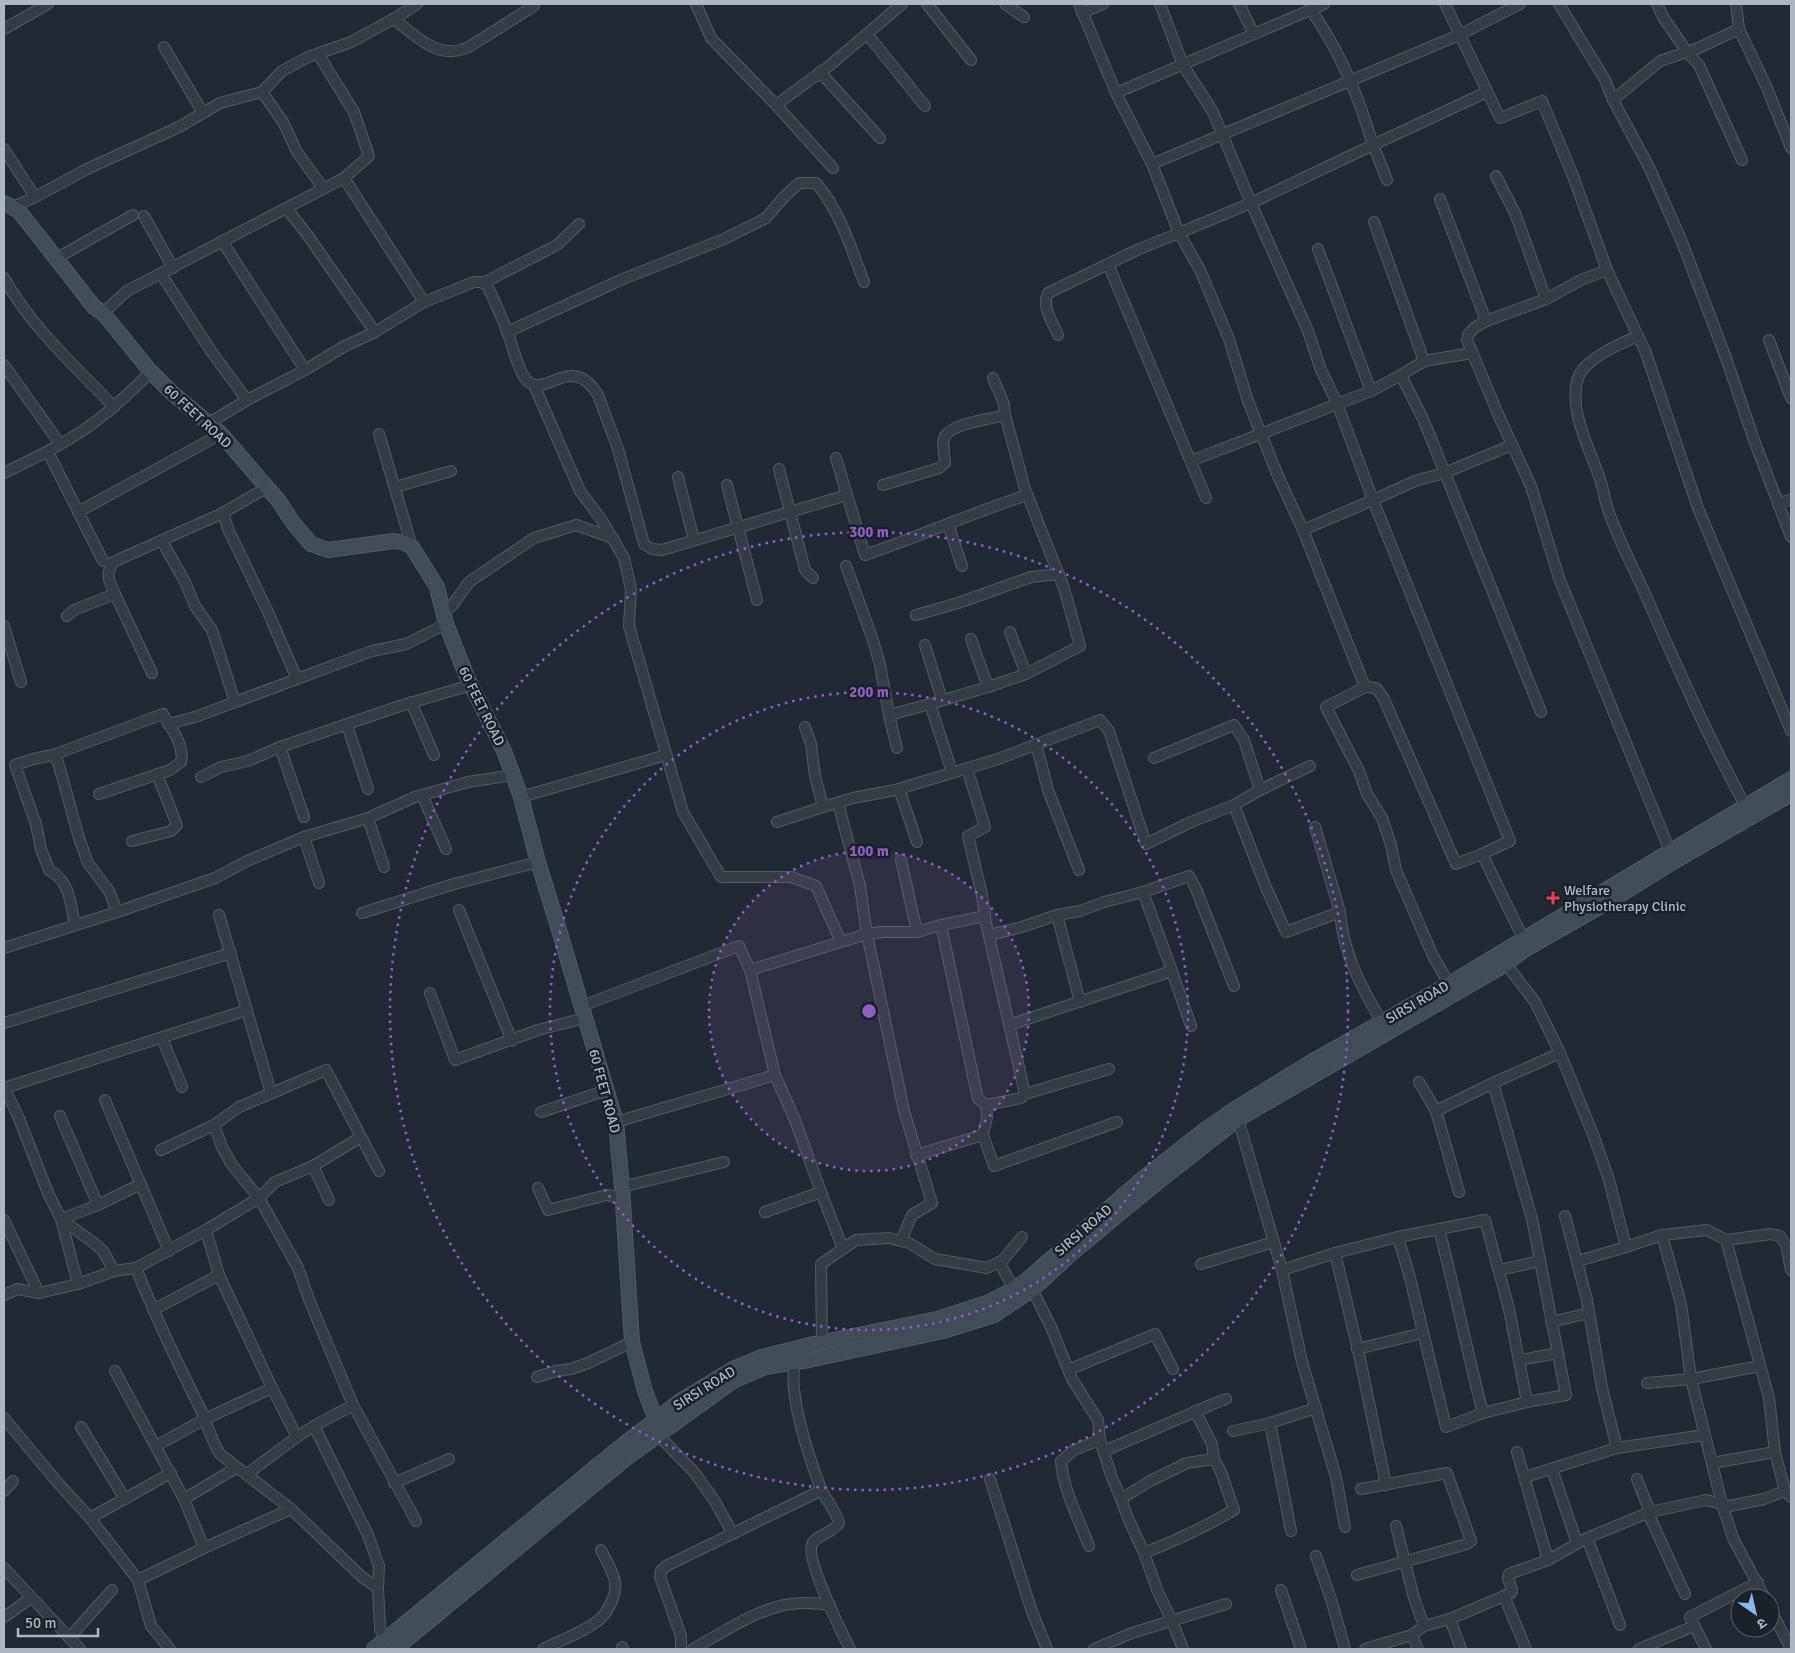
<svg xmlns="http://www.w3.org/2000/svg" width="1795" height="1653" font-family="Signika,'Noto Sans Devanagari',sans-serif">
	<rect width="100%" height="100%" fill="#212a33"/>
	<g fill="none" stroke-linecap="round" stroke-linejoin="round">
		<defs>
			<g id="street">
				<path d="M696,4L711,38L776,105L833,168"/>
				<path d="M927,4L971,60"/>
				<path d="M1005,4L1024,17"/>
				<path d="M1160,4L1183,65L1213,112L1251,203L1179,233L1200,270L1229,339L1248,401L1278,476L1303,530L1365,687"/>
				<path d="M1239,4L1254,34"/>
				<path d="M1445,4L1500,118L1542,101L1573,176L1607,270L1646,353L1698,508L1791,731"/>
				<path d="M1559,4L1605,80L1613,100L1649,167L1682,242L1726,358L1754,440L1791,537"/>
				<path d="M1657,4L1663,17L1687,52L1699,65L1742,160"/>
				<path d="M1736,4L1739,29L1767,88L1791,148"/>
				<path d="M1082,13L1103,4"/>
				<path d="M394,19C416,36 437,60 467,48L534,6"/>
				<path d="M4,29L48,4"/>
				<path d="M867,34L925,106"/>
				<path d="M164,47L203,113"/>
				<path d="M820,72L880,138"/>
				<path d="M262,92L283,122L297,152L323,188"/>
				<path d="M1116,93L1324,4"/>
				<path d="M1613,100L1660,61L1696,49L1739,29"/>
				<path d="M776,105L829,66L902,4"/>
				<path d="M4,149L35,197"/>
				<path d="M1152,164L1459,35L1520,4"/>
				<path d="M1496,176L1515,213L1546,299"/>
				<path d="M344,178L424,302"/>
				<path d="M1387,180L1373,145L1487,92"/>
				<path d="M1440,199L1486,321"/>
				<path d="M13,207L35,197L87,169L179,127L220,103L262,92L282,71L308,57L351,42L397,17L417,4"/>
				<path d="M287,209L306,233L375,332"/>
				<path d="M144,216L173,268"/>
				<path d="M1374,222L1424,361L1401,375L1424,421L1541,712"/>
				<path d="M222,241L305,370"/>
				<path d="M1318,249L1371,391"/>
				<path d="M57,258L133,215"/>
				<path d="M1108,264L1206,498"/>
				<path d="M1607,270L1581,280L1546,299L1486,321L1474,328L1468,335L1467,340L1498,414L1531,486L1559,578L1670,851"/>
				<path d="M161,274L211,351L247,400"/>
				<path d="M4,278C31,327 76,367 114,407"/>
				<path d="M483,283L557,245L579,224"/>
				<path d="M103,313L127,291L344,178L369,156L354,112L318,54"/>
				<path d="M507,332L623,279L724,239L766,218L783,198L799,183H816C840,211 851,248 864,282"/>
				<path d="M1058,335C1053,323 1041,306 1048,293L1137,250L1179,233L1152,164L1116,93L1079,4"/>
				<path d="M1638,336C1620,344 1584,359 1578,378C1568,408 1589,448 1599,476C1603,487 1604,498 1608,509C1617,538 1634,568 1646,596C1677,667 1709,739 1746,807"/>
				<path d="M1769,340L1791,398"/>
				<path d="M1424,361L1472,353"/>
				<path d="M4,365L60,444"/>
				<path d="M534,385L580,491L601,519L624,558L631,589L629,626L683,812L721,877H791L816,886L841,942"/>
				<path d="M209,423L247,400L305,370L343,347L375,332L424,302L474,282H481L487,285C494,300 501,315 507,331C512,343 519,377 530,383C549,394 573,354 598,395L618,449L644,544L652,549L662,550L847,495"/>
				<path d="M379,434L412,547"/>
				<path d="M1512,445L1444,473L1415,481L1373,500L1510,841L1482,854L1523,938"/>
				<path d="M48,452L103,561"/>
				<path d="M836,458L865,555C920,536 972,513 1027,495"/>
				<path d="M1191,461L1371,391L1401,375"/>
				<path d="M779,469L805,570L813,578"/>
				<path d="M4,473C39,456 75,439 105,414C121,401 136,386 151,372"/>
				<path d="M678,477L694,540"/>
				<path d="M727,485L757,600"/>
				<path d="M883,485L939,468L945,463C945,455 941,443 945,436C953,423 991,419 1005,415"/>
				<path d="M395,487L451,471"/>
				<path d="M266,488L223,513L228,529L268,612L297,679"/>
				<path d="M1778,504L1791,499"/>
				<path d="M78,512L221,434"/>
				<path d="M948,524L962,566"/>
				<path d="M1303,530L1373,500L1337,403L1321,370L1308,331L1251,203L1373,145C1359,97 1340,51 1311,10"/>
				<path d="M162,541L185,582L195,606L212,630L235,702"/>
				<path d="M846,566L873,640L880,665L889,715L897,748"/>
				<path d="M115,594L152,673"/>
				<path d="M442,610L451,607L469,582L534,538L576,525L613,538"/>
				<path d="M916,615L958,603L1031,577L1059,574"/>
				<path d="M67,616L74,610L115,594C109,581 105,576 113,562L223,513"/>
				<path d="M4,626L21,682"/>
				<path d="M1010,632L1026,674"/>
				<path d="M971,639L988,687"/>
				<path d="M925,645L942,700"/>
				<path d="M411,702L434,755"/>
				<path d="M889,715L930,704"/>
				<path d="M168,724L195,717L372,651L406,644L446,624"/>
				<path d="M347,725L368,789"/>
				<path d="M805,727L811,744L815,776L823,807L853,798L895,790L998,759L1100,720L1109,731L1146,844L1191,822L1234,805L1260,790L1244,740L1234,725L1154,758"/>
				<path d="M1036,744L1048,790L1079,870"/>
				<path d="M280,747L304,817"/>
				<path d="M53,755L163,714C171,728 185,746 181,762L170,770L99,794"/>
				<path d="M967,768L985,827L968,836L982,895L986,923L1025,1094L1109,1069"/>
				<path d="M952,772L930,704L988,687L1026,674L1080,646L1064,588L1025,489L1005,415L1004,404L993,378"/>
				<path d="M201,777L221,767L248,761L280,747L400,706L471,685"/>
				<path d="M899,789L917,842"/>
				<path d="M1260,790L1310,766"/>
				<path d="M422,795L446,849"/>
				<path d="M521,797L666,755"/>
				<path d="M838,803L860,886L867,934L904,1111L932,1203L912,1215L901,1241"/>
				<path d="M1234,805L1265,885L1286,932L1340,912C1343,953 1361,987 1382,1022"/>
				<path d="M368,818L384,867"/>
				<path d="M777,822L823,807"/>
				<path d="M1315,827L1340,912"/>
				<path d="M304,837L319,883"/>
				<path d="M132,841L171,831L177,825L157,774"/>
				<path d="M901,860L917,932"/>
				<path d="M459,910L512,1041"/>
				<path d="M362,913L454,884L538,862"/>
				<path d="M219,915L271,1093"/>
				<path d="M1057,915L1080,1002"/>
				<path d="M75,925C70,903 71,882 49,870L41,849L36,824L15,765L33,759L53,755L58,762L79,838L88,863L109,891L117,912"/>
				<path d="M941,925L978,1099L986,1105L1021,1098L1025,1094"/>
				<path d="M989,935L1022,927L1057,915L1080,911L1104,902L1143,892L1189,876L1196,889L1234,986"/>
				<path d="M4,948L117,912L215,878L247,861L304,837L368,818L415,797L468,782L513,775"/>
				<path d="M1506,964L1535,1002L1560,1053L1594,1137L1609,1180L1626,1247L1662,1235L1707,1230L1726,1240L1771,1234L1780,1236L1786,1245L1791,1270"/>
				<path d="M750,970L867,934L883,932H917L941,925L985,916"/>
				<path d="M1172,971L1191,1026"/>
				<path d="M1449,984L1433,956L1396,870L1391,845L1382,818L1367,794L1359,771L1326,707L1365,687L1376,688L1383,697L1456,864L1482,854"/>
				<path d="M430,993L455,1060L538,1030L585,1018"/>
				<path d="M582,1006L739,946L750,970L775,1075L795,1120L821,1192L843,1249"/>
				<path d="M4,1023L231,953"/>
				<path d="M1009,1025L1172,971L1143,892"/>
				<path d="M162,1038L182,1087"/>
				<path d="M1419,1082L1436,1111"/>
				<path d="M4,1087L18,1116L48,1193L61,1219L94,1243L103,1251L114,1271"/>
				<path d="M4,1088L247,1010"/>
				<path d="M105,1100L169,1251"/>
				<path d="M541,1112L607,1090"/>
				<path d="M60,1116L98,1205"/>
				<path d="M1238,1119L1282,1270L1302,1362L1336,1477L1345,1527"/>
				<path d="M616,1122L775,1075"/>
				<path d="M983,1135L994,1166L1117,1122"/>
				<path d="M161,1150L214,1125"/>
				<path d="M916,1155L983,1135L987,1117L986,1105"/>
				<path d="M313,1166L329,1200"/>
				<path d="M379,1171L326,1070L239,1107L214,1125L222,1147L232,1165L259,1198L206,1230L219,1275L272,1388L297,1437L314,1426L368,1535L379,1566L378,1588L380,1629L388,1644"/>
				<path d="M622,1187L724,1162"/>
				<path d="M538,1188L548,1210L607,1195L622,1198"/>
				<path d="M1459,1192L1436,1111L1493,1083L1560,1053"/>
				<path d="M765,1212L821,1192"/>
				<path d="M1565,1216L1587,1300L1602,1388L1617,1448L1704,1435"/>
				<path d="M4,1220L39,1293"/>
				<path d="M1439,1229C1455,1290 1467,1352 1483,1413"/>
				<path d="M1662,1235L1681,1304L1691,1379L1722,1504L1733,1538L1765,1598"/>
				<path d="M1398,1237L1409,1274L1446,1427L1483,1413L1527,1402L1566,1395L1532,1219L1493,1083"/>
				<path d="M1726,1240L1769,1398L1775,1452L1785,1491"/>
				<path d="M1578,1261L1626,1247"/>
				<path d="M999,1262L1014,1289"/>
				<path d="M1201,1264L1274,1242"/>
				<path d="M136,1268C155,1316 177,1362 200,1408C207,1423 211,1440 220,1454L291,1509L362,1577L378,1588"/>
				<path d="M1282,1270L1335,1253"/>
				<path d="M1499,1270L1540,1261"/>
				<path d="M78,1284L61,1219L98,1205L141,1184"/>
				<path d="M1030,1285L1051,1327L1072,1379L1098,1420L1100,1440L1111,1475L1121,1499L1128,1518L1144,1553L1158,1592L1172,1621L1183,1649"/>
				<path d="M4,1295L17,1289L39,1293L78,1284L114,1271L136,1268L206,1230"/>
				<path d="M153,1310L219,1275"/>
				<path d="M1551,1322L1589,1313"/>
				<path d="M822,1343L821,1264L856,1240L889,1238L909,1243L935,1259L987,1268L1003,1260L1022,1237"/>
				<path d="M1357,1349L1423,1333"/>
				<path d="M797,1358C784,1385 810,1460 821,1489C826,1500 836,1511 839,1523C833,1533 815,1536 812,1544C805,1559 842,1633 850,1649"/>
				<path d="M1520,1360L1558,1353"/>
				<path d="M1068,1370L1155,1334L1173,1369"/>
				<path d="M115,1371L184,1499L204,1548"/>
				<path d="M537,1377L556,1371L571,1369L588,1363L632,1342"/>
				<path d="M1647,1383L1691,1379L1760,1366"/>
				<path d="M353,1405L416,1521"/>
				<path d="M1195,1411L1212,1444L1214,1459"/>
				<path d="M4,1418L58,1483L90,1518L138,1580L151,1626L170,1649"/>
				<path d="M314,1426L353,1405L310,1302L298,1268L259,1198L275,1182L313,1166L361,1137"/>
				<path d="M81,1427L125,1499"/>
				<path d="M1233,1431L1270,1423"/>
				<path d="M658,1435L694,1472L714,1500L733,1534"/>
				<path d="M156,1446L205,1419L272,1388"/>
				<path d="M1104,1451L1213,1404L1226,1399"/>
				<path d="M1517,1452L1548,1560"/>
				<path d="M1712,1463L1775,1452"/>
				<path d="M1552,1469L1577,1543"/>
				<path d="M247,1474L297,1437"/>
				<path d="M1525,1477L1617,1448"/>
				<path d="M990,1479L1031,1609L1047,1649"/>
				<path d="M1637,1479L1650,1512"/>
				<path d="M394,1483L449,1459"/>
				<path d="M1386,1485L1359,1354L1335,1253L1398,1237L1485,1220L1509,1309L1527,1402"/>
				<path d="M4,1491L13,1481"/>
				<path d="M184,1499L236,1468"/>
				<path d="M1121,1499L1150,1481L1187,1463L1214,1459L1221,1472L1234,1510C1205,1527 1175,1541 1144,1553"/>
				<path d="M1648,1513L1685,1594"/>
				<path d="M90,1518L171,1473"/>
				<path d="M1396,1526L1414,1598L1424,1626L1412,1635L1418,1649"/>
				<path d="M1291,1531L1270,1423L1316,1408"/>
				<path d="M1587,1538L1620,1625"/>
				<path d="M1089,1546C1079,1519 1063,1490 1061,1461L1074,1450L1100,1440"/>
				<path d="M1316,1556L1331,1599L1345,1649"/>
				<path d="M4,1568L80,1649"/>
				<path d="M1357,1575L1467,1544L1471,1541L1447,1473L1361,1489"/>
				<path d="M138,1580L204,1548L291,1509"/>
				<path d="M1281,1590L1301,1649"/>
				<path d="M1504,1596L1526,1649"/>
				<path d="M1770,1608L1791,1649"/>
				<path d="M4,1617L31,1598"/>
				<path d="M1450,1619L1511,1593L1512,1590L1508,1578L1509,1574L1548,1560L1587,1538L1650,1512L1706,1500L1730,1506L1764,1499L1785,1491L1791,1497"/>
				<path d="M1424,1626L1450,1619L1461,1649"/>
				<path d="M69,1638L112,1590"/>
				<path d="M622,1647L623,1649"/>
				<path d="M543,1649C559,1641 589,1630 601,1618C609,1610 617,1593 615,1582C613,1571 606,1560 601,1550"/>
				<path d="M681,1649V1636L660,1577L661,1571L666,1566L822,1490"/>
				<path d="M693,1649C720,1634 760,1607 791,1604C804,1602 817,1603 830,1605"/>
				<path d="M1094,1649L1132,1633L1226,1604"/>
				<path d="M1365,1649L1412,1635"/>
				<path d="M1639,1649L1694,1626"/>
				<path d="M1706,1649L1690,1617L1758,1582"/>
			</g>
			<g id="secondary">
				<path d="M4,203L19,211L94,307L103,313L151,372L171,392L221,434L278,500L294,524L311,544L328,550L394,541L405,543L412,547L437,587L446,624L467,677L504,751L521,797L538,862L557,923L616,1122L622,1187L632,1342L645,1391L656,1420"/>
				<path d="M374,1649L619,1448L680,1401L733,1369L762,1357L814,1344L937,1319L989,1302L1014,1289L1027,1280L1141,1180L1206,1129L1235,1109L1308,1064L1449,984L1791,779"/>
				<path d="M395,1649L625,1459L733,1381L765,1367L809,1360L943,1331L994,1315L1033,1289L1073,1252L1149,1189L1238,1119L1506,964L1524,950L1615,898L1673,862L1791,794"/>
			</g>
		</defs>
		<!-- street casing -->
		<use href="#street" stroke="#525a62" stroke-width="12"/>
		<!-- secondary casing -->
		<use href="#secondary" stroke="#525a62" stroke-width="16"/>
		<!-- street -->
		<use href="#street" stroke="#343c44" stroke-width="10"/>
		<!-- secondary -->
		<use href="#secondary" stroke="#424c57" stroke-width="14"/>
	</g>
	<!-- distance rings -->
	<circle cx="869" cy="1011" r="160" fill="#8d5dc0" fill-opacity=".12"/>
	<g fill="none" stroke="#8d5dc0" stroke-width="2.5" stroke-dasharray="2.5 5">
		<circle cx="869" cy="1011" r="160"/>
		<circle cx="869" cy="1011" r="319"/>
		<circle cx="869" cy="1011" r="479"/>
	</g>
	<!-- markers -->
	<path fill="#e0444e" stroke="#1a2128" stroke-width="2" d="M1550.5 890.5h5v5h5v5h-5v5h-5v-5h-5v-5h5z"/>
	<g text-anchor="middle" stroke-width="5" stroke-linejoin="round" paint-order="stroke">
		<!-- street labels -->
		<g font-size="14" fill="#aeb7c1" stroke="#1a2128">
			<text transform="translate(198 416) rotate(43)" y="5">60 FEET ROAD</text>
			<text transform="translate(482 706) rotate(64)" y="5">60 FEET ROAD</text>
			<text transform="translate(1417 1002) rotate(-30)" y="5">SIRSI ROAD</text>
			<text transform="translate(605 1091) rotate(75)" y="5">60 FEET ROAD</text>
			<text transform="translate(1083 1230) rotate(-41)" y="5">SIRSI ROAD</text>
			<text transform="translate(704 1388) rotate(-32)" y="5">SIRSI ROAD</text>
		</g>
		<!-- poi labels -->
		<g font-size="14" fill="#aeb7c1" stroke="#1a2128" text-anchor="start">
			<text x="1564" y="895">Welfare<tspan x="1564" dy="16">Physiotherapy Clinic</tspan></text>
		</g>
	</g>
	<circle cx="869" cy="1011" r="8" fill="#8d5dc0" stroke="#1a2128" stroke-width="2.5"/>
	<g font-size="15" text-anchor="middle" font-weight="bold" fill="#8d5dc0" stroke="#1a2128" stroke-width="5" stroke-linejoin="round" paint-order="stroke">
		<text x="869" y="537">300 m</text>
		<text x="869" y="697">200 m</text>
		<text x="869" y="856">100 m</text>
	</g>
	<!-- border -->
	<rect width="1795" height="1653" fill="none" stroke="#aeb7c1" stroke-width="10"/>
	<!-- north arrow -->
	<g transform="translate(1755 1613) rotate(146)"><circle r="24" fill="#1a2128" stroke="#555d65"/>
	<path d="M0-4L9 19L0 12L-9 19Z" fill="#88b8ec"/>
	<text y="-8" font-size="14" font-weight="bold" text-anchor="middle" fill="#aeb7c1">उ</text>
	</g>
	<!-- scale -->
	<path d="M18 1628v8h80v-8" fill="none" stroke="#aeb7c1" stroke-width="2.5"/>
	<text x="25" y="1628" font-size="15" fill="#aeb7c1" stroke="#1a2128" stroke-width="4" paint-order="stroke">50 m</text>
</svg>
